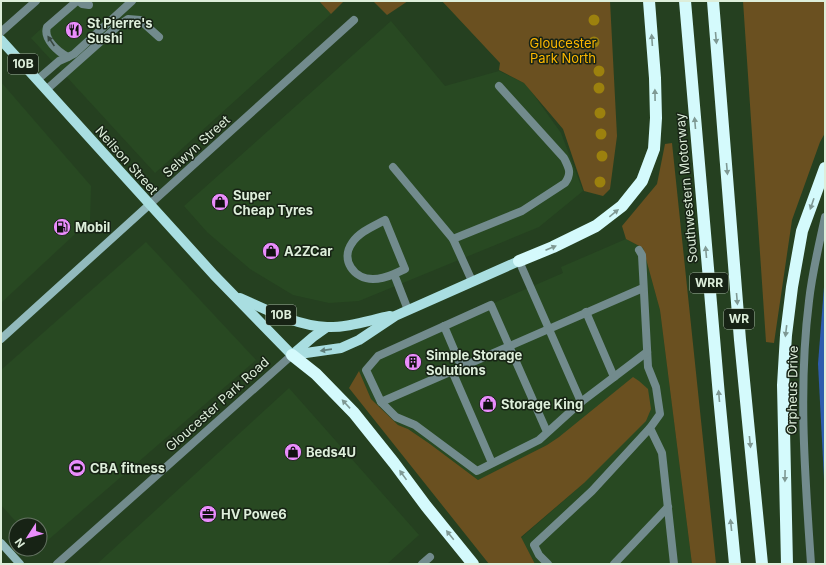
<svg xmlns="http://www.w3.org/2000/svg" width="826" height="565" font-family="Inter,sans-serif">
	<rect width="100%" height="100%" fill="#254020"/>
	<!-- built -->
	<g fill="#284922">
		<path d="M72,1H319L331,14L155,173L31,38Z"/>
		<path d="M391,21L445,86L499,71L526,84L561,133L583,191L539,227L359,301L329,303L293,295L250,269L207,232L184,206Z"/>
		<path d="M1,82L91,186L90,220L1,303Z"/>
		<path d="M626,239L643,248L660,310L692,564H535L521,538L584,483L559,437L547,445L478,480L430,444L408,429L398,425L371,399L359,371L376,354L563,273L561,267Z"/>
		<path d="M146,242L256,360L40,547V525H19L1,505V370Z"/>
		<path d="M289,388L419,535L387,564H97Z"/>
	</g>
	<!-- green -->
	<g fill="#6a5020">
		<path d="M319,1H344L331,14Z"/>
		<path d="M373,1H408L387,15Z"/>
		<path d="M442,1H610L617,136L610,189L603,196L584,191L563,129L524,83L499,70L500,63Z"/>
		<path d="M743,1H825V133L820,142L792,220L774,343L766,342Z"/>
		<path d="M672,143L716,564H692L660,310L643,248L626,239L622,226L657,184L665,144Z"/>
		<path d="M359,371L371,399L398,425L408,429L430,444L478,480L547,445L559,437L633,377L639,381L648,389L651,409L646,421L584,483L521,537L535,564H489L349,388Z"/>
	</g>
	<!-- water -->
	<path fill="#2e5cad" d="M825,274V498L818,364Z"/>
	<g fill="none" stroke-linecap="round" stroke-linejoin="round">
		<!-- service -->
		<g stroke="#728b8d" stroke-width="8">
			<path d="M77,1L47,27C43,39 58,52 68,57L74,54L132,1"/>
			<path d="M79,1L82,4L89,5"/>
			<path d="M37,80L59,61L68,57"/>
			<path d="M46,90L118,26L128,19L140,20L159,37"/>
			<path d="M393,167L453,239L522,211L565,183C572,173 569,168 564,158L499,86"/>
			<path d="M453,239L472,281"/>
			<path d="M639,250L642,255L648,367L656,387L660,414L650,428L662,453L674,564"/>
			<path d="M519,261L581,402"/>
			<path d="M394,274L405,269L385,220C374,226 359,232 352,243C340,260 354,279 373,279C380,279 387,277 394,274L408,310"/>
			<path d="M586,312L614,377"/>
			<path d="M444,326L461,366"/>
			<path d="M452,371L492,463"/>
			<path d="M381,402L643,288"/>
			<path d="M547,432L491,305L378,356L366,370L381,402L396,417L415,425L477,471L539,440L581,402L647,352"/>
			<path d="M548,564L539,555L534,545L592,491L650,428"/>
			<path d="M614,564L668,507"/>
		</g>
		<!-- minor -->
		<g stroke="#728b8d" stroke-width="8">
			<path d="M1,32L36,1"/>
			<path d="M150,204L354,20"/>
			<path d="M422,564L430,557"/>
			<path d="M811,564C805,476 798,388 809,301C812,273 819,245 825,217"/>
		</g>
		<!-- tertiary -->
		<path stroke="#728b8d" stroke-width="8" d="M57,564L292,355"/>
		<!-- secondary -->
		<g stroke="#92babd" stroke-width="8">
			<path d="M1,339L150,204"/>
			<path d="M1,543L20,564"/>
		</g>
		<!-- primary -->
		<g stroke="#a9dee1" stroke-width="10">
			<path d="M1,40L214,275L292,355"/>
			<path d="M240,298C267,310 297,326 327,327C347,328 370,320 390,316"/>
			<path d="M292,355L341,348L359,340L395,316L519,261"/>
			<path d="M292,355L313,337L327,327"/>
		</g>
		<!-- motorway -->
		<g stroke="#d4fafc" stroke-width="12">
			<path d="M685,1L719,396L735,564"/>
			<path d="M713,1L740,340L762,564"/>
			<path d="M519,261L553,247L596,226L622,206L642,181L654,149L656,118L655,78L649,1"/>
			<path d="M292,355L316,374L354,413L394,463L426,506L473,564"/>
			<path d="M787,564L783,385L786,335L792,287L802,231L825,168"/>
		</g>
	</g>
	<!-- trees -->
	<g fill="#9c810e">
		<circle cx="594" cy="20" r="5.5"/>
		<circle cx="594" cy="42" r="5.5"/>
		<circle cx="599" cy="71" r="5.5"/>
		<circle cx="599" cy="88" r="5.5"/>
		<circle cx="600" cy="113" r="5.5"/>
		<circle cx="601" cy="134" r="5.5"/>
		<circle cx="602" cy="156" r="5.5"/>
		<circle cx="600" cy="182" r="5.5"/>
	</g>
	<!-- one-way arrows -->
	<defs><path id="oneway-solid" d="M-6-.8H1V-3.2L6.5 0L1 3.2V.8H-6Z"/></defs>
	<g fill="#7f9994">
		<use href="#oneway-solid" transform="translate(716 38) rotate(85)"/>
		<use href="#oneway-solid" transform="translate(652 40) rotate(-94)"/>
		<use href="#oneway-solid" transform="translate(655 95) rotate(-91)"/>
		<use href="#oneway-solid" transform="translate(695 123) rotate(-95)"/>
		<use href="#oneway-solid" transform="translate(727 169) rotate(85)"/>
		<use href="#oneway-solid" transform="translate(812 204) rotate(109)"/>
		<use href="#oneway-solid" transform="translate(614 213) rotate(-39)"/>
		<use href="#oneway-solid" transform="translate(551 248) rotate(-23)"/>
		<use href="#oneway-solid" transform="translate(706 252) rotate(-95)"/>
		<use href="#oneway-solid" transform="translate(737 299) rotate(85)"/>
		<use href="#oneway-solid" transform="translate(786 331) rotate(97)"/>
		<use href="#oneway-solid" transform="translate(719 396) rotate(-95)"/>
		<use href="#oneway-solid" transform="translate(346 404) rotate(-133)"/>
		<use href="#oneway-solid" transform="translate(750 442) rotate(84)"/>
		<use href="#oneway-solid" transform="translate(403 475) rotate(-126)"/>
		<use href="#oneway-solid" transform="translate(785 476) rotate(91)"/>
		<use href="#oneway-solid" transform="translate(731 525) rotate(-96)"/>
		<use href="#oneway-solid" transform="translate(450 535) rotate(-129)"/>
	</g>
	<use fill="#37473f" href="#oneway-solid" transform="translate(51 41) rotate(-124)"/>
	<use fill="#60807b" href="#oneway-solid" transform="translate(326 350) rotate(172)"/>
	<!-- icons -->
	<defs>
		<symbol id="restaurant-disc" viewBox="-11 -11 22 22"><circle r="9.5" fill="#ea8dfc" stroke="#172315"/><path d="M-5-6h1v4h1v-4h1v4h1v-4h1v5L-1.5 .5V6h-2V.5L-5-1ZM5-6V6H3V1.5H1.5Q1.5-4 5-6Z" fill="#111"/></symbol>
		<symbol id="shop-disc" viewBox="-11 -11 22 22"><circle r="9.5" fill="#ea8dfc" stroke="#172315"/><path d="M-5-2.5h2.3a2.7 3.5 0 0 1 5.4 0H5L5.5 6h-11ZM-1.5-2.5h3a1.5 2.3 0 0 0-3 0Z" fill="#111"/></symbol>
		<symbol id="fuel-disc" viewBox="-11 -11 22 22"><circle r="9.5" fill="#ea8dfc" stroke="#172315"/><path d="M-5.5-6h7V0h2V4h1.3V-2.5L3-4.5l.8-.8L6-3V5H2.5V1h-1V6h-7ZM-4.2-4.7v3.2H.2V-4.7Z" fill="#111"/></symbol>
		<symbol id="building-disc" viewBox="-11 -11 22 22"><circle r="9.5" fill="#ea8dfc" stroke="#172315"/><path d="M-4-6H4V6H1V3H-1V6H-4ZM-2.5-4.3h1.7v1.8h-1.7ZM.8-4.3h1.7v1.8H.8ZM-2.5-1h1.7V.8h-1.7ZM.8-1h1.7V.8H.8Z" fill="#111"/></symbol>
		<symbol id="stadium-disc" viewBox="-11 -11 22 22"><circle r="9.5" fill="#ea8dfc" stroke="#172315"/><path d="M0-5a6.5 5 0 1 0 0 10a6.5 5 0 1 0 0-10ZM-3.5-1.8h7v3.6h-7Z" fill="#111"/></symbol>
		<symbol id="office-disc" viewBox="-11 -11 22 22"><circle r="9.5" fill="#ea8dfc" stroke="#172315"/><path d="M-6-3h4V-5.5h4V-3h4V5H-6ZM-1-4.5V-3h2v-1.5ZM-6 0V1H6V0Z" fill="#111"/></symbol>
	</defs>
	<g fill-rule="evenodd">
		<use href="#restaurant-disc" x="64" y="20" width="20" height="20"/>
		<use href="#shop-disc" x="210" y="192" width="20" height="20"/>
		<use href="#fuel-disc" x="52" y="217" width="20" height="20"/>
		<use href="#shop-disc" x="261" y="241" width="20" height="20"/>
		<use href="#building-disc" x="403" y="352" width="20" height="20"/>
		<use href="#shop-disc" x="478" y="394" width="20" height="20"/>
		<use href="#shop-disc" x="283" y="442" width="20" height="20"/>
		<use href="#stadium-disc" x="67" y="458" width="20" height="20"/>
		<use href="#office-disc" x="198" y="504" width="20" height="20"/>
	</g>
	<g text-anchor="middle" stroke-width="3" stroke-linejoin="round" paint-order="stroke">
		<!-- shield labels -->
		<g fill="#172315" stroke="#a2b19f" stroke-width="1">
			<rect x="8" y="54" width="30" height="20" rx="3"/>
			<rect x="690" y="273" width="38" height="20" rx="3"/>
			<rect x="266" y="305" width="30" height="20" rx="3"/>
			<rect x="724" y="309" width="30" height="20" rx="3"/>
		</g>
		<g font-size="12" font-weight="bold" fill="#ddeeda">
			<text x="23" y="68">10B</text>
			<text x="709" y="287">WRR</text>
			<text x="281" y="319">10B</text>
			<text x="739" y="323">WR</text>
		</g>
		<!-- poi labels -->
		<g font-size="13" font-weight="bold" fill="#ddeeda" stroke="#172315" text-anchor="start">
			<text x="87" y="28">St Pierre's<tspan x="87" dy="15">Sushi</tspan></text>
			<text x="233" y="200">Super<tspan x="233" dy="15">Cheap Tyres</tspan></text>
			<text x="75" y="232">Mobil</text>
			<text x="284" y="256">A2ZCar</text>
			<text x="426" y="360">Simple Storage<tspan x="426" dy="15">Solutions</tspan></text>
			<text x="501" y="409">Storage King</text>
			<text x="306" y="457">Beds4U</text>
			<text x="90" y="473">CBA fitness</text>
			<text x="221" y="519">HV Powe6</text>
		</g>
		<!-- park labels -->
		<g font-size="13" fill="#fdb700" stroke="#172315">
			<text x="563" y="48">Gloucester<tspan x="563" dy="15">Park North</tspan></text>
		</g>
		<!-- street labels -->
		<g font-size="13" fill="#ddeeda" stroke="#172315">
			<text transform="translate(196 146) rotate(-42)" y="5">Selwyn Street</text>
			<text transform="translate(127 160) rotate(48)" y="5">Neilson Street</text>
			<text transform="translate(686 188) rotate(-95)" y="5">Southwestern Motorway</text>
			<text transform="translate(792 390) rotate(-89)" y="5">Orpheus Drive</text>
			<text transform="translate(217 404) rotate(-42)" y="5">Gloucester Park Road</text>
		</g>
	</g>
	<!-- border -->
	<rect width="826" height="565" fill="none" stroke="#ddeeda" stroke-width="4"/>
	<!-- north arrow -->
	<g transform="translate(28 537) rotate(234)"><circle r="19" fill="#172315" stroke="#667464"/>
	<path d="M0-3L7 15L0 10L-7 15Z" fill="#ea8dfc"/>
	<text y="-6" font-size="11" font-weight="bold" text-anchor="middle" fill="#ddeeda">N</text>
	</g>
</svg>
